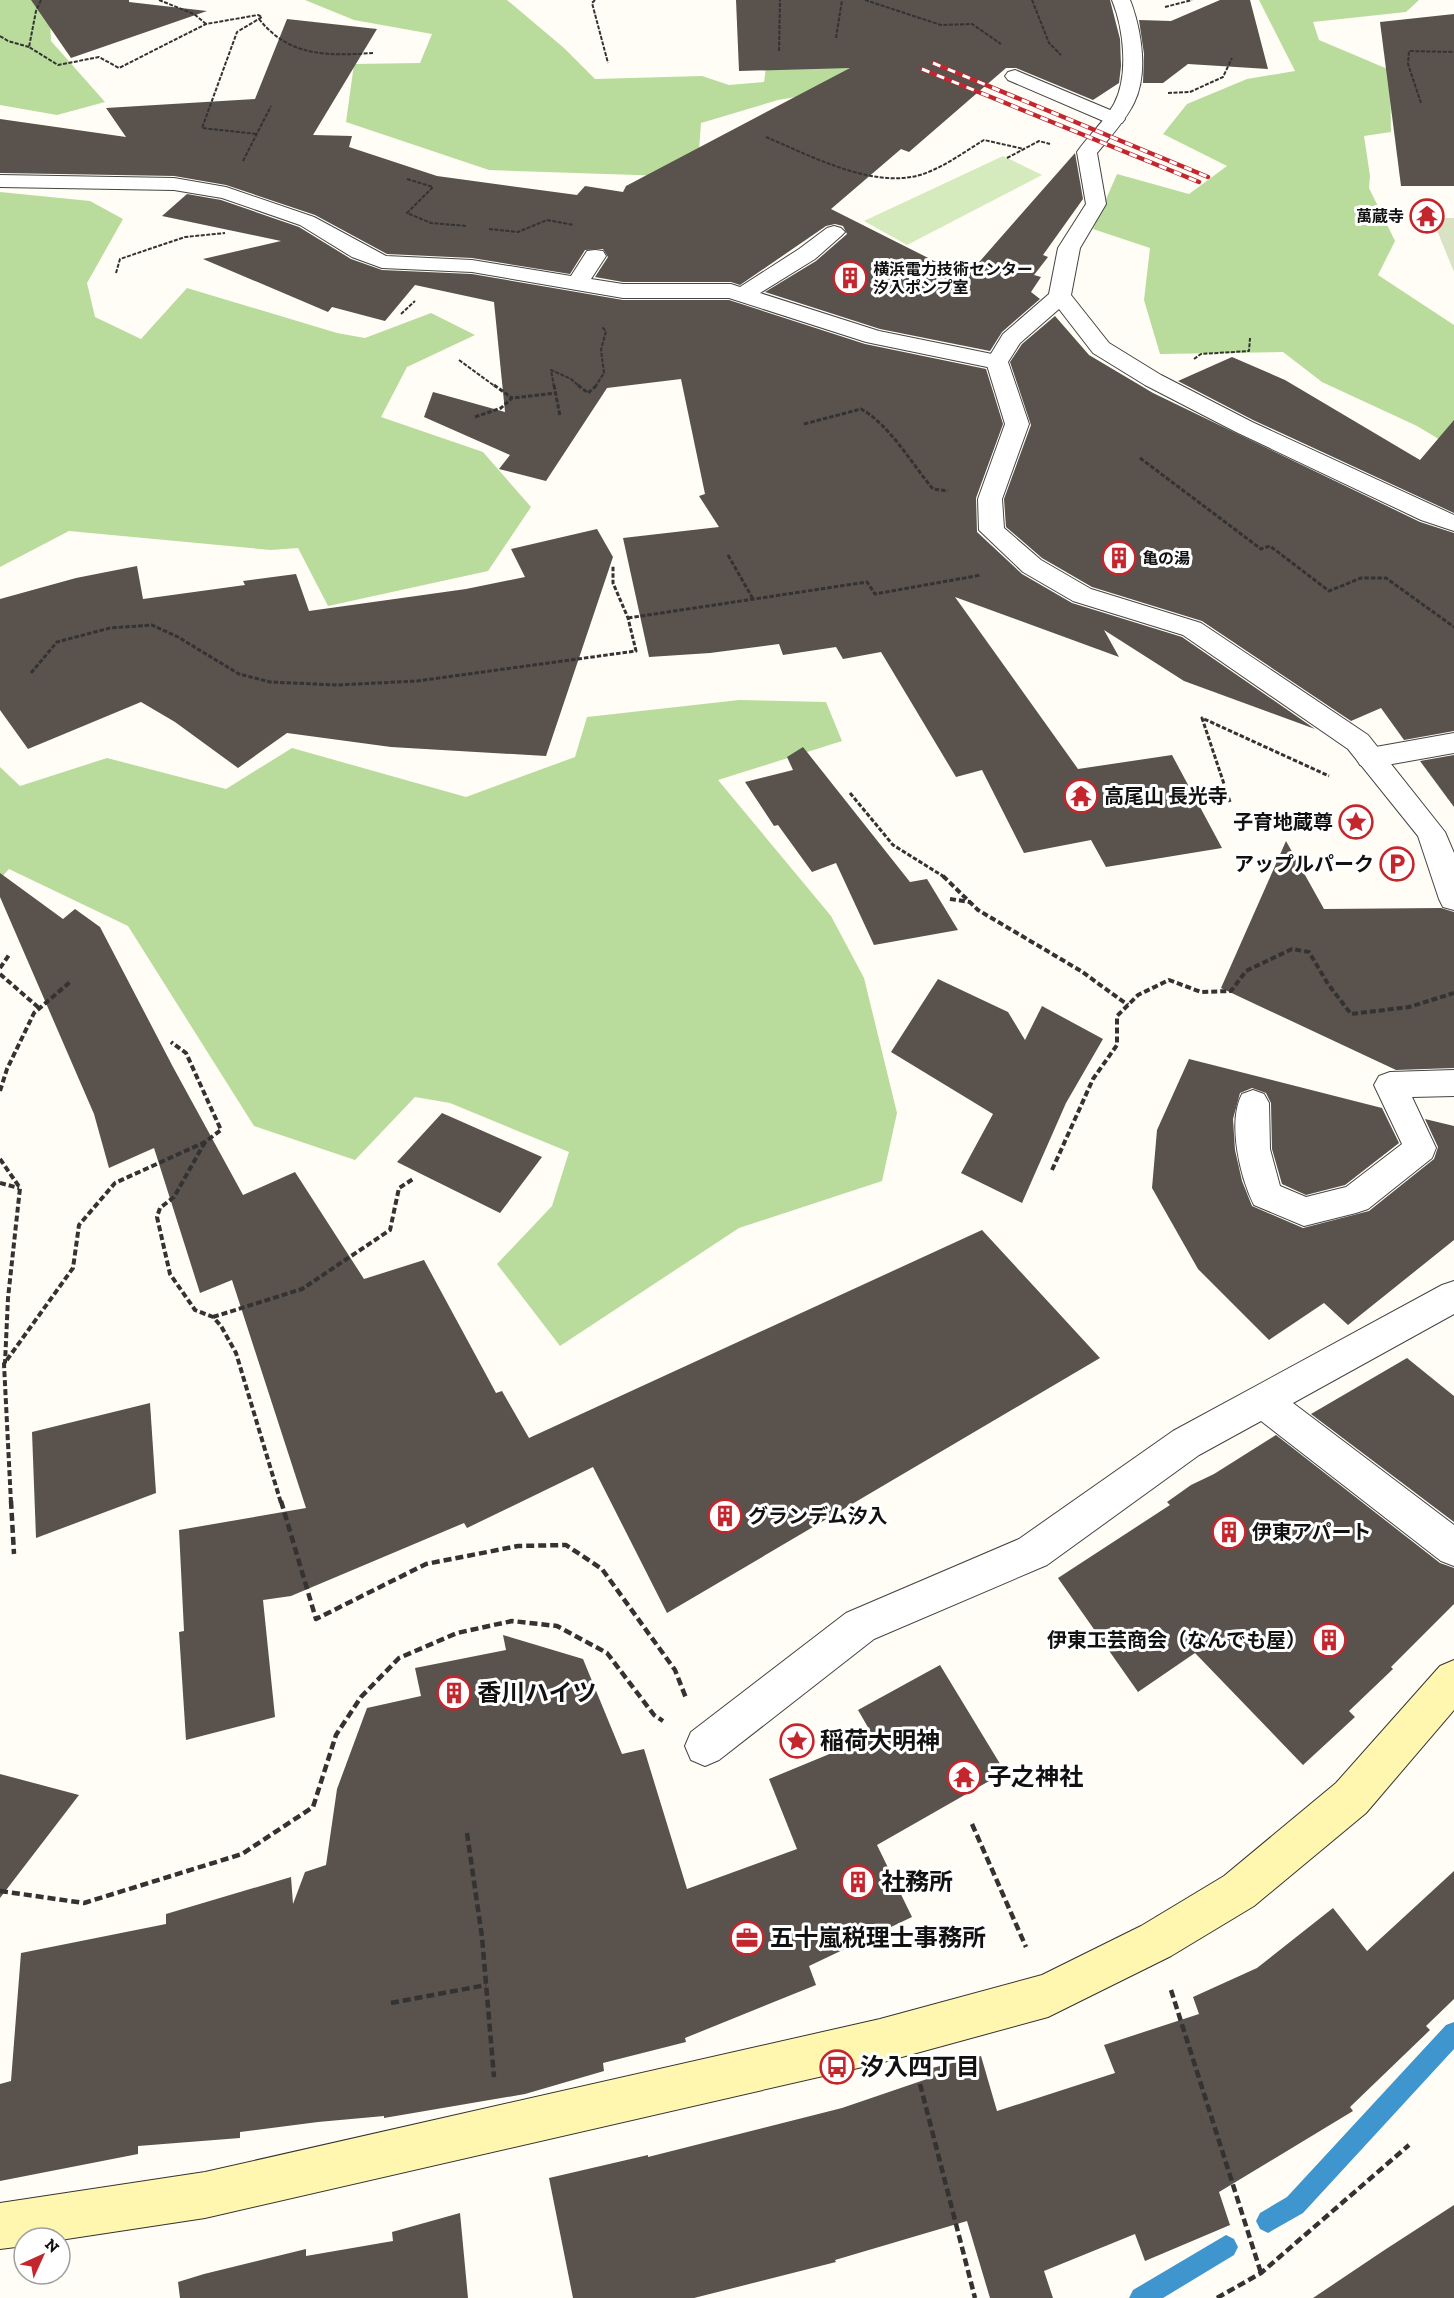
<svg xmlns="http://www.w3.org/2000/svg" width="1454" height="2298" font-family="'Zilla Slab','Noto Sans JP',serif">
	<rect width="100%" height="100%" fill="#fffdf5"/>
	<!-- green -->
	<path fill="#d5ebbd" d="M1003,156L1042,175L907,245L864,221Z"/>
	<!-- forest -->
	<g fill="#b9dc9c">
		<path d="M0,0H64L50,18L51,41L105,102L57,115L0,105Z"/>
		<path d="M305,0H507L564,48L595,79L702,76L729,85L764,82L766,68H860L837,90L778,100L701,123L697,177L489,170L346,122L354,64L420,63L432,34L354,20Z"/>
		<path d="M1259,0H1419L1406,12L1313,22L1319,40L1390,70L1391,132L1364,136L1370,176L1369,188L1395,241L1378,275L1454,325V444H1447L1417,426L1322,382L1283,352L1160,354L1144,300L1150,248L1093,229L1117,174L1189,194L1227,166L1163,134L1187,104L1247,79L1295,71Z"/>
		<path d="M0,192L90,201L123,219L87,283L95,317L141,339L187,288L337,333L365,338L431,313L475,335L407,367L381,417L483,452L531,507L488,571L328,606L298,548L271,550L69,531L0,567Z"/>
		<path d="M739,700L826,702L842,741L718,780L831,916L864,978L897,1113L882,1181L739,1228L560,1346L497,1264L552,1206L569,1152L450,1103L415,1097L355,1160L254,1126L128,926L9,869L0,879V767L20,786L107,758L226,789L292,748L466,797L575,757L587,717Z"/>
	</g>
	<!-- cemetery -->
	<path fill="#d9e3c4" d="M1432,218H1454V272Z"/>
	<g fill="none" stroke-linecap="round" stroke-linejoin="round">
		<!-- stream -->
		<g fill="#3f96cf" fill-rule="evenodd">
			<path d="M1454,2022V2049L1303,2213L1268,2233L1260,2229L1256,2221L1260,2213L1287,2197L1446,2025Z"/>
			<path d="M1226,2235L1234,2239L1238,2247L1234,2255L1163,2298H1129L1133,2290Z"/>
		</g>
	</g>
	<!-- building -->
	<g fill="#5a524d">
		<path d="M31,0H129V2L207,11L71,58Z"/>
		<path d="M736,0H1110L1120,39L1121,66L1119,83L1093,100L1016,68H1006L909,152L901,149L831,209L966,277L1075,153L1083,199L1043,255L1048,257L1034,275L1041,277L1031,292L1040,299L1002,332L990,351L880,329L765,292L816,261L847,234L843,226L835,224L826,226L740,285L731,282H623L595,277L608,257L603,249L585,250L570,274L472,258L387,254L315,215L226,185L174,176L0,173V119L126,137L106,108L255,99L287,19L377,29L313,135L352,136L349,147L437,176L577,195L585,186L623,192L626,186L850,68L739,71Z"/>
		<path d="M1220,0H1250L1268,69L1188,64L1163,83H1143L1144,54L1139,20L1171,21Z"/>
		<path d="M1454,14V186H1401L1380,22Z"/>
		<path d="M187,194L221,200L299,227L351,259L382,270L472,274L623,300H729L865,344L986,369L1003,424L976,498L977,532L1022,574L1072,603L1182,637L1315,729L1184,681L1104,630L1119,657L955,597L1078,769L1172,755L1222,848L1106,867L1091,840L1024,853L982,770L956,777L881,652L843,659L836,647L783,655L779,644L710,653L649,657L623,538L719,527L699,496L705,494L681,379L607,388L546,481L499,469L510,455L424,417L433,392L505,412L494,302L415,285L385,321L332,307L328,312L203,259L281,241L162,216Z"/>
		<path d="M1055,316L1089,355L1153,393L1420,522L1454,533V731L1404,740L1381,708L1351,721L1202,621L1092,587L1042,558L1006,527L1004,499L1031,425L1010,362L1022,344Z"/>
		<path d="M1232,357L1285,380L1420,460L1454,420V513L1253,420L1178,381Z"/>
		<path d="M597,529L613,557L546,756L391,747L287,733L238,768L175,722L141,702L28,749L0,710V599L76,578L137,566L143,599L245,585L243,581L296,574L309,611L466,589L525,577L511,549Z"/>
		<path d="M803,747L910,882L927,879L958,930L874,945L836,863L812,872L778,825L774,826L745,782L793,770L787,757Z"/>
		<path d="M1454,755V807L1420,761Z"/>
		<path d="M1286,841L1324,909L1441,908L1454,912V1068L1396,1070L1221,988Z"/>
		<path d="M0,873L63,919L75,909L100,927L173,1067L243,1195L295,1172L364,1279L424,1260L496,1393L502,1391L529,1438L982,1230L1100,1358L667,1613L593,1467L467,1528L464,1523L291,1596L263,1600L275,1717L186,1740L179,1632L184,1631L179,1530L306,1508L232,1280L200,1293L154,1148L109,1168L94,1114L0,897Z"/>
		<path d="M938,979L1008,1012L1025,1040L1042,1006L1103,1039L1066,1103L1022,1203L961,1173L993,1114L891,1052Z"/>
		<path d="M1189,1059L1382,1108L1399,1143L1345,1185L1306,1195L1282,1184L1272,1149L1271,1103L1266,1093L1252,1088L1240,1093L1233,1119L1235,1150L1242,1181L1252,1206L1303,1228L1369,1211L1434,1159L1438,1147L1425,1119L1454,1126V1240L1348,1325L1324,1303L1269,1340L1198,1269L1152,1188L1157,1130Z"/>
		<path d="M442,1113L542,1157L500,1213L397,1162Z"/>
		<path d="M1407,1358L1454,1396V1522L1311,1414Z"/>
		<path d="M150,1403L156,1493L36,1538L32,1432Z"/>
		<path d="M1276,1435L1440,1563L1454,1568V1604L1391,1667L1393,1669L1349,1711L1355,1717L1303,1765L1195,1653L1138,1692L1058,1578L1170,1505L1167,1502L1191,1485L1214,1474Z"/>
		<path d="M503,1635L583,1659L622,1754L644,1749L687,1889L797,1849L769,1779L873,1736L858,1710L940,1665L1005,1772L877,1845L912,1917L809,1966L816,1985L685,2038L686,2042L603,2063L604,2071L525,2094L384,2118V2116L318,2122L240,2132V2138L138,2146V2154L0,2181V2084L11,2081L21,1953L166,1924V1914L291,1877L293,1904L305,1872L326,1865L337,1789L367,1708L421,1696L415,1668L506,1650Z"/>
		<path d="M0,1774L79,1795L0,1898Z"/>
		<path d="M1454,1871V1999L1426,2026L1430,2030L1350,2107L1353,2111L1219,2192L1230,2225L1145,2261L1135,2234L1044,2271L1053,2298H990L967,2221L835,2260L836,2262L694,2298H573L549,2178L648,2155V2157L842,2108L930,2078L928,2069L981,2056L997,2111L1115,2073L1104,2045L1199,2014L1193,1997L1257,1968L1333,1908L1367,1951Z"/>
		<path d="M1454,2205V2298H1313L1383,2251Z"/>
		<path d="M460,2213L468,2298H180L178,2282L204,2274L306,2249V2256L393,2241L392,2232Z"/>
	</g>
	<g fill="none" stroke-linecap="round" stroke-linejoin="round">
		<defs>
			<g id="lane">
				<path d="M1015,70L1122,115L1125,119L1122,123H1108L1008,80L1005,76L1008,72Z"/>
				<path d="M0,175L174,178L226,187L314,217L386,256L472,260L571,276L587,251L595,250L603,251L606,256L591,279L623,284H731L740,287L799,249L827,228L834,226L841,228L845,232L841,236L815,259L760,293L879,331L997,355L1005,357L1008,362L1005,367L997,369L866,342L729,298H623L472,272L382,268L352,257L300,225L222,198L174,190L0,187Z"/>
				<path d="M1454,733V753L1370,768L1360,765L1356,758L1360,751L1370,748Z"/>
				<path d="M1454,1070V1096L1412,1097L1436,1148L1432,1158L1368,1209L1356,1213L1304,1226L1254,1205C1240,1177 1227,1122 1242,1094L1253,1090L1264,1094L1269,1103L1270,1149L1280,1186L1306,1197L1346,1187L1402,1144L1374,1085L1379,1076L1390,1072Z"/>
			</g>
			<g id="street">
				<path d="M1112,0H1130L1132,5C1142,34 1148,75 1134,103C1125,121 1110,137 1097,153L1106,204L1080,248L1071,295L1109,343L1161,375L1252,422L1454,515V531L1421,520L1236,432L1145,385L1093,353L1059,309L1020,343L1008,362L1029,424L1002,499L1004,528L1041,560L1091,589L1201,623L1368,735L1445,832L1454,853V910L1443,907L1439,899L1418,836L1348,749L1183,635L1073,601L1023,572L979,530L978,499L1005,424L986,362L1003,334L1049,294L1058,248L1086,204L1077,152C1088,136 1104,122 1114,104C1129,76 1124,29 1112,0Z"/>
				<path d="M1454,1281V1314L1293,1403L1454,1525V1566L1441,1561L1261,1421L1199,1455L1047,1565L874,1639L719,1760L705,1766L691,1760L685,1746L691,1732L846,1613L1019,1539L1173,1431L1442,1285Z"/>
			</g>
			<path id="secondary" d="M1454,1660V1710L1366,1813L1254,1906L1171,1956L1048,2017L880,2063L205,2218L60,2240V2238H24V2246L0,2249V2203L205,2172L880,2019L1042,1975L1141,1926L1224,1876L1336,1783L1440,1666Z"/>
		</defs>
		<!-- lane casing -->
		<use href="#lane" stroke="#444" stroke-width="2"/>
		<!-- street casing -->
		<use href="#street" stroke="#444" stroke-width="2"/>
		<!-- secondary casing -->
		<use href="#secondary" stroke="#333" stroke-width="2"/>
		<!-- path-far3 -->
		<g stroke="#333" stroke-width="2" stroke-dasharray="4 1.5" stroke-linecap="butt">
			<path d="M41,0L36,11L29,47L58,65L99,57L119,68L206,24L258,15L262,17L237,32L202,128L257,134"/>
			<path d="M159,0L194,14L206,24"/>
			<path d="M595,0L592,3L608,63"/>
			<path d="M865,0L941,25L972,24L1001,44"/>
			<path d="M1032,0L1049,43L1061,55"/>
			<path d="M1165,7L1192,0"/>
			<path d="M259,19C289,57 328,56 373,53"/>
			<path d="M0,36L8,41L29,47"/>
			<path d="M836,38L842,0"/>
			<path d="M779,51L780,0"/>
			<path d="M1168,93L1190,92L1223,77L1232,58"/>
			<path d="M1421,103L1408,64L1409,51L1454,52"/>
			<path d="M766,137C809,155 872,189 920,175C943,168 964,152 984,140L1024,149"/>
			<path d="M1007,158L1039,141L1050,144"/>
			<path d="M243,161L271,106"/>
			<path d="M407,179L433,187L407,213L431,223L467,226"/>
			<path d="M489,229L518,232L547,220L574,225"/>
			<path d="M116,273L120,259L185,237L225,233"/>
			<path d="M401,314L415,301"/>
			<path d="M1194,359L1201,354L1249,351L1250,338"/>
			<path d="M459,360L496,387"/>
			<path d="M554,387L551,370L571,379L580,387"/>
			<path d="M595,387L604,373L601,350L606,331L602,327"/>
		</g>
		<!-- path-far2 -->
		<g stroke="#333" stroke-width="3" stroke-dasharray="4.5 2" stroke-linecap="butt">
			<path d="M494,385L512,398"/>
			<path d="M554,385L560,416"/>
			<path d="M578,385L588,393L597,385"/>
			<path d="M475,417L501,408L512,398L556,393"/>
			<path d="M804,424L861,409C890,425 911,463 933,489L948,491"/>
			<path d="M1140,458L1261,549L1270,546L1329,591L1361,578H1386L1454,627"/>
			<path d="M728,555L753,599"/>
			<path d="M628,618L867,582L875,594L981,575"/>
			<path d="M31,673L57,642L110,628L152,625L178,637L239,674L270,682L337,685L417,681L636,651L628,618L613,583V566"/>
			<path d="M850,793L893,845L946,878"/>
			<path d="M1230,802L1202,718L1329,776"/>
		</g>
		<!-- path-far1 -->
		<g stroke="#333" stroke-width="4" stroke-dasharray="6 3" stroke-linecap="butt">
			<path d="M943,876L978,910L1081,971L1128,1005"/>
			<path d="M950,899L970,902"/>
			<path d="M0,968L9,955"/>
			<path d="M0,974L39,1008"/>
			<path d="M0,1091L7,1069L34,1013L70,982"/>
			<path d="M205,1142L174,1197L160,1208L157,1217L170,1274L195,1310L213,1317L221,1326L236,1353L281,1503"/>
			<path d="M0,1159L20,1188L8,1298L5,1363"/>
			<path d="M1052,1170L1093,1079L1117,1045V1016L1138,995L1169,980L1201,992L1231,991L1246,971L1292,949L1309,952L1328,984L1351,1014L1409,1007L1454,993"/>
			<path d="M0,1183L19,1188"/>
			<path d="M213,1317L302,1289L390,1230L399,1188L413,1179"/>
			<path d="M11,1503L4,1364L73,1268L79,1225L115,1183L205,1142L221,1130L186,1053L171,1042"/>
		</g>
		<!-- path -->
		<g stroke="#333" stroke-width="4.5" stroke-dasharray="8 4" stroke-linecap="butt">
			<path d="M11,1501L14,1554"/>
			<path d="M281,1501L316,1619L426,1564L518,1546L566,1545L602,1569L675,1670L686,1698"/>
			<path d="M972,1824L1026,1947"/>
			<path d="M467,1833L482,1937L494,2077"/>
			<path d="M0,1891L84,1903L242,1854L313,1807L336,1735L361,1697L399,1658L457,1633L512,1621L557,1626L607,1653L654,1715L663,1721"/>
			<path d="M1171,1990L1261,2273"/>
			<path d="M391,2003L486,1985"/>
			<path d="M920,2084L975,2298"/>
			<path d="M1217,2298L1261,2273L1409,2145"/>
		</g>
		<!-- lane -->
		<use href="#lane" fill="#fff" fill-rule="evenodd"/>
		<!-- street -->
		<use href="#street" fill="#fff" fill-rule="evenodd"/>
		<!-- secondary -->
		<use href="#secondary" fill="#fff6b0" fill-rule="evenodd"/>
		<defs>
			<g id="rail">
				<path d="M933,63L1208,177"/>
				<path d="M922,69L1199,182"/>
			</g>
		</defs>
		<!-- rail casing -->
		<use href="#rail" stroke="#c4262e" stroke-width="4.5"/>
		<!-- rail -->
		<use href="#rail" stroke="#fff" stroke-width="3" stroke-dasharray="8" stroke-linecap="butt"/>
	</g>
	<!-- icons -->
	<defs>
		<symbol id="temple-ring" viewBox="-11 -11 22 22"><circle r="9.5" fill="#fff" stroke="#c4262e" stroke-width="1.5"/><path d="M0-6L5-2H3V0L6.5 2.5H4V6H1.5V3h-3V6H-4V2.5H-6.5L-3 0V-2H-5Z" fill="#c4262e"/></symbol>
		<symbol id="building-ring" viewBox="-11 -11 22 22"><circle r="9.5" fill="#fff" stroke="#c4262e" stroke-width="1.5"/><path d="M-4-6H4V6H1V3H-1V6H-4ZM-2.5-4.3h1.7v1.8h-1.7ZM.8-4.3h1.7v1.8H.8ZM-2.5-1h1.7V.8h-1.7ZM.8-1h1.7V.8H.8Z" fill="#c4262e"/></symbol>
		<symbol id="sight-ring" viewBox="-11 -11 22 22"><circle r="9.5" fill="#fff" stroke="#c4262e" stroke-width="1.5"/><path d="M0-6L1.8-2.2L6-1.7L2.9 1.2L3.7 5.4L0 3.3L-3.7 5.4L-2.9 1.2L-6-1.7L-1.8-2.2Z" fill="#c4262e"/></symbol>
		<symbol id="parking-ring" viewBox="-11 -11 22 22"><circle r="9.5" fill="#fff" stroke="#c4262e" stroke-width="1.5"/><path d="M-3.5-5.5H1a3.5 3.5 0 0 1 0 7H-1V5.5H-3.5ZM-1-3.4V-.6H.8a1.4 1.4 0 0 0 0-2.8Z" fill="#c4262e"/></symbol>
		<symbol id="office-ring" viewBox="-11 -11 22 22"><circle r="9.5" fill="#fff" stroke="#c4262e" stroke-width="1.5"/><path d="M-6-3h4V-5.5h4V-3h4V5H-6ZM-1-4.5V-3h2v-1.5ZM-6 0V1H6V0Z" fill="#c4262e"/></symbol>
		<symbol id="bus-ring" viewBox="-11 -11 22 22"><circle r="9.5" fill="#fff" stroke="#c4262e" stroke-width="1.5"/><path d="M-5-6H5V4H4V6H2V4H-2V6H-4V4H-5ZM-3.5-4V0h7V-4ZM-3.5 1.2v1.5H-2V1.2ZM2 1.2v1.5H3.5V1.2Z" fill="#c4262e"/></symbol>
	</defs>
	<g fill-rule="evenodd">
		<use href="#temple-ring" x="1408" y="197" width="38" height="38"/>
		<use href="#building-ring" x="831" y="259" width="38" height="38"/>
		<use href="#building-ring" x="1100" y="539" width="38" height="38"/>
		<use href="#temple-ring" x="1062" y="777" width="38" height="38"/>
		<use href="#sight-ring" x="1337" y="803" width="38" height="38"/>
		<use href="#parking-ring" x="1378" y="845" width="38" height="38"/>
		<use href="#building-ring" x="706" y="1497" width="38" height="38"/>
		<use href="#building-ring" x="1210" y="1513" width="38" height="38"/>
		<use href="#building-ring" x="1310" y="1621" width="38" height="38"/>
		<use href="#building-ring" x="435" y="1674" width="38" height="38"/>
		<use href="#sight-ring" x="778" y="1722" width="38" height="38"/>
		<use href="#temple-ring" x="945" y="1758" width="38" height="38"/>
		<use href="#building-ring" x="839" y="1863" width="38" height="38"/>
		<use href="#office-ring" x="728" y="1919" width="38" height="38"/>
		<use href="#bus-ring" x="818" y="2048" width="38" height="38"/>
	</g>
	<g text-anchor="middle" stroke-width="6" stroke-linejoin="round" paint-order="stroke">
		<!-- far-poi labels -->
		<g font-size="16" font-weight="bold" fill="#111" stroke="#fff" text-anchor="start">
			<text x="1404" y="222" text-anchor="end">萬蔵寺</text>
			<text x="873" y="275">横浜電力技術センター<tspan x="873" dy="18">汐入ポンプ室</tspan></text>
			<text x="1142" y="564">亀の湯</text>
		</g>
		<!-- poi labels -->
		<g font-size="20" font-weight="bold" fill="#111" stroke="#fff" text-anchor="start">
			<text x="1104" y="803">高尾山 長光寺</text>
			<text x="1333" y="829" text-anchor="end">子育地蔵尊</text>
			<text x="1374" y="871" text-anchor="end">アップルパーク</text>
			<text x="748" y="1523">グランデム汐入</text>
			<text x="1252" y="1539">伊東アパート</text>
			<text x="1306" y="1647" text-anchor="end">伊東工芸商会（なんでも屋）</text>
		</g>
		<!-- near-poi labels -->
		<g font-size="24" font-weight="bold" fill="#111" stroke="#fff" text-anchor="start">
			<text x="477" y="1701">香川ハイツ</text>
			<text x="820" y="1749">稲荷大明神</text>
			<text x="987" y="1785">子之神社</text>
			<text x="881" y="1890">社務所</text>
			<text x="770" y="1946">五十嵐税理士事務所</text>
			<text x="860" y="2075">汐入四丁目</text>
		</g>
	</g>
	<!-- north arrow -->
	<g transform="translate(42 2256) rotate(45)"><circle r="28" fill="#ffffff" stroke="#a0a0a0" stroke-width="1.5"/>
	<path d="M0-4.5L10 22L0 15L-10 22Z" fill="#c4262e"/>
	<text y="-9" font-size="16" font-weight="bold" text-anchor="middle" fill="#111111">N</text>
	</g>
</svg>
